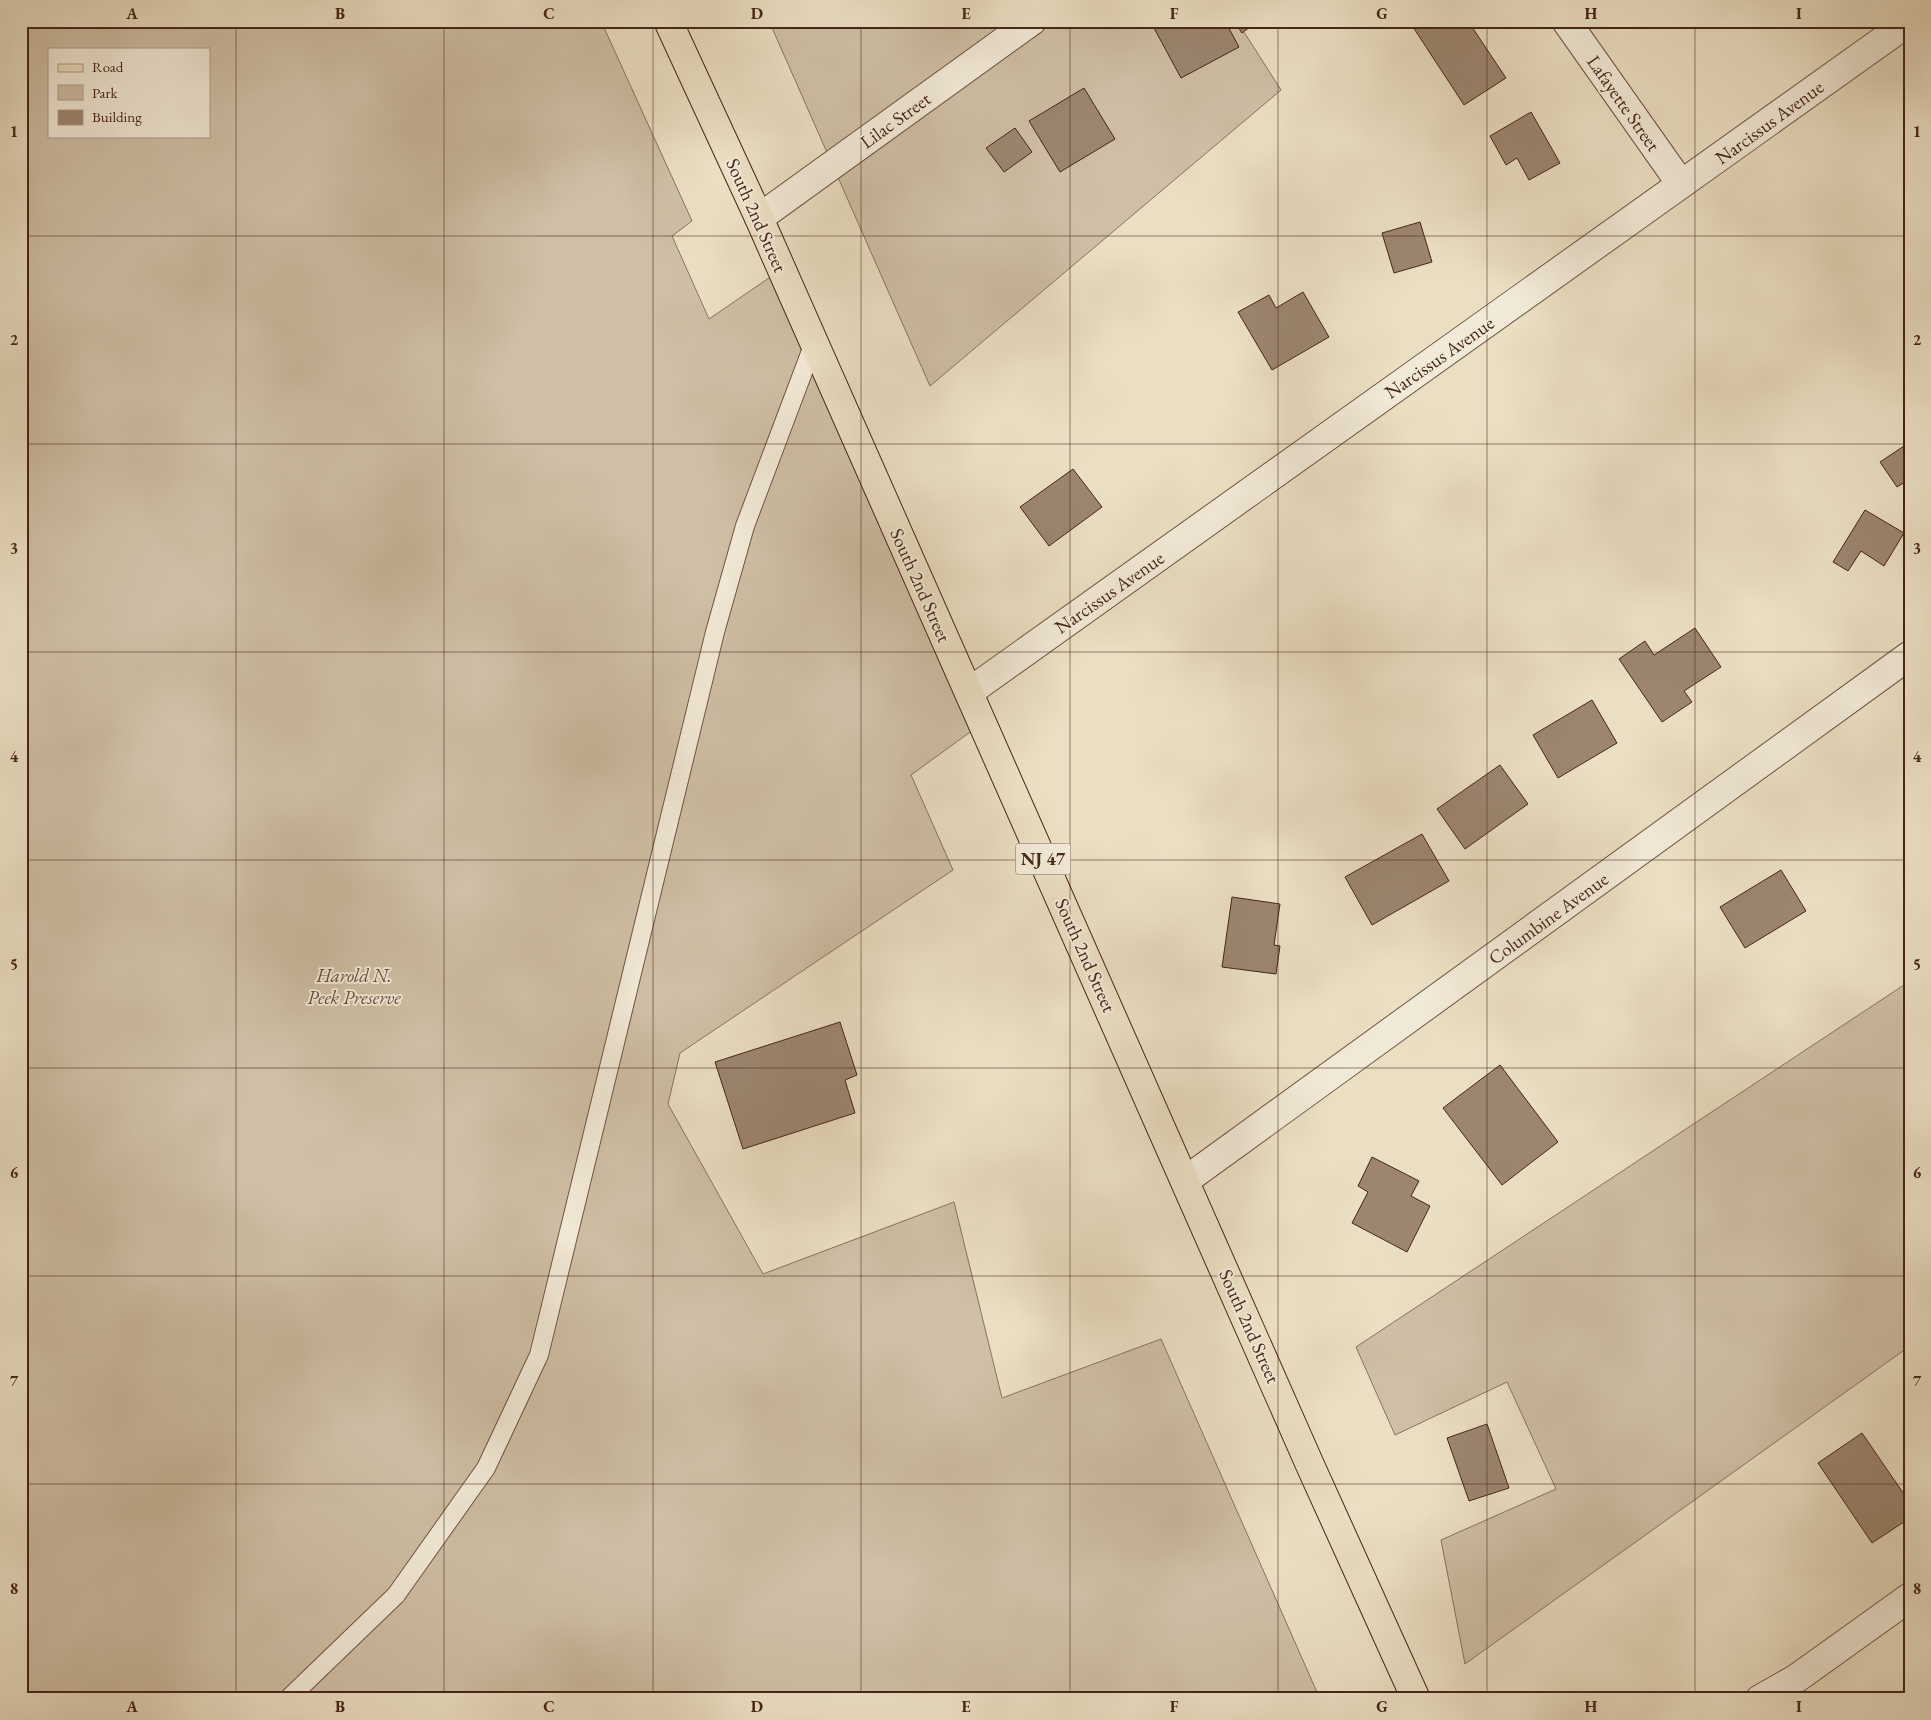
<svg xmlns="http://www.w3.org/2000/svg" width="1931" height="1720" font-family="'EB Garamond',serif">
	<rect width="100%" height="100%" fill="#ebdfc3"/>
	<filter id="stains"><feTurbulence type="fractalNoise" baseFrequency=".004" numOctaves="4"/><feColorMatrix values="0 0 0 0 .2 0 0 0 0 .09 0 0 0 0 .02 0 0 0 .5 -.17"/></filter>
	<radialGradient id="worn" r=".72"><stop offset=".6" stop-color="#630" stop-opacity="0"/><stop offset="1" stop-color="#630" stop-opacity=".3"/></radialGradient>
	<!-- green -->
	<g fill="#cfbfa6" stroke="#8a725f" fill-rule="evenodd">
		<path d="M21,21H601L692,221L672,236L709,319L785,267L984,722L911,775L953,870L680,1053L668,1104L763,1274L954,1202L1002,1398L1161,1339L1320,1699H21ZM49,49H209V136H49Z"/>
		<path d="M769,21H1237L1281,90L930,386Z"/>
		<path d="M1910,981V1346L1465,1664L1441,1540L1556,1489L1507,1382L1395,1435L1356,1347Z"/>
	</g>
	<!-- building -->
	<g fill="#9c8671" stroke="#462518">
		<path d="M1165,21H1225L1239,47L1181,78L1154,28Z"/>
		<path d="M1234,21H1258L1242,33Z"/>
		<path d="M1415,21H1468L1506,78L1464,105L1411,24Z"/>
		<path d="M1084,88L1115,139L1060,172L1029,121Z"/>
		<path d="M1531,112L1560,163L1529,180L1517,158L1506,165L1490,136Z"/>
		<path d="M1015,128L1032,152L1004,172L986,148Z"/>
		<path d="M1420,222L1432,262L1394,273L1382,233Z"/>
		<path d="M1303,292L1329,337L1272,370L1238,312L1269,295L1276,308Z"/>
		<path d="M1910,442V479L1897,487L1880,462Z"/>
		<path d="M1073,469L1102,507L1049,546L1020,507Z"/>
		<path d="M1865,510L1904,533L1884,566L1861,551L1848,571L1833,562Z"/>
		<path d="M1695,628L1721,667L1684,691L1692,702L1662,722L1619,659L1645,641L1654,655Z"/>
		<path d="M1592,700L1617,743L1558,778L1533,735Z"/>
		<path d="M1500,765L1528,804L1465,849L1437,809Z"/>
		<path d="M1422,834L1449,881L1372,925L1345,877Z"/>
		<path d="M1781,870L1806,911L1745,948L1720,907Z"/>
		<path d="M1232,897L1280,904L1274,945L1280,946L1276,974L1222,967Z"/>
		<path d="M840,1022L857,1075L845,1080L855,1113L743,1149L715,1062Z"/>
		<path d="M1500,1065L1558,1142L1502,1185L1443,1108Z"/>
		<path d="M1372,1157L1419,1181L1411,1196L1430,1206L1407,1252L1352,1223L1368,1192L1358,1186Z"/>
		<path d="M1487,1424L1509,1488L1469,1501L1447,1438Z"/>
		<path d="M1862,1433L1910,1503V1518L1872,1543L1818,1463Z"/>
	</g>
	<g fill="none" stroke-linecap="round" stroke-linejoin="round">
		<defs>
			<path id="service" d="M288,1699L396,1595L486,1468L539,1355L715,632L745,526L814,343"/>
			<g id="minor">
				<path d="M1566,21L1681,184"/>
				<path d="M759,218L1032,21"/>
				<path d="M969,692L1910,21"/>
				<path d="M1186,1180L1910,655"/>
				<path d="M1760,1699L1797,1678L1910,1597"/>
			</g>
			<path id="primary" d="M668,21L759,218L1310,1465L1416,1699"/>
		</defs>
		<!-- service casing -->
		<use href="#service" stroke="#6f5443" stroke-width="20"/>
		<!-- minor casing -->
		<use href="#minor" stroke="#6f5443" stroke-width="30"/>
		<!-- primary casing -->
		<use href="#primary" stroke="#462518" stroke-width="30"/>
		<!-- service -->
		<use href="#service" stroke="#f2ead8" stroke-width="18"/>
		<!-- minor -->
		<use href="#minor" stroke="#f2ead8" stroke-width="28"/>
		<!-- primary -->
		<use href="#primary" stroke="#ebdfc3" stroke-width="28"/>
	</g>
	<!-- grid -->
	<path fill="none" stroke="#462518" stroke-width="1" stroke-opacity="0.55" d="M236,21V1699M444,21V1699M653,21V1699M861,21V1699M1070,21V1699M1278,21V1699M1487,21V1699M1695,21V1699M21,236H1910M21,444H1910M21,652H1910M21,860H1910M21,1068H1910M21,1276H1910M21,1484H1910"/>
	<g text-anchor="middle" stroke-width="4" stroke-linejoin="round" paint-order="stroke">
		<!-- shield labels -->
		<rect fill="#f2ead8" stroke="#7a6052" stroke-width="1" x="1015.5" y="843.5" width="55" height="31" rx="4"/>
		<g font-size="18" font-weight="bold" fill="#462518">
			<text x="1043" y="865">NJ 47</text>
		</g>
		<!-- street labels -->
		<g font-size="19" fill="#462518" stroke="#f2ead8">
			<text transform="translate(1624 103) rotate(55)" y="7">Lafayette Street</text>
			<text transform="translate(895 120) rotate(-36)" y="7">Lilac Street</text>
			<text transform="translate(1769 122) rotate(-36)" y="7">Narcissus Avenue</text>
			<text transform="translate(757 215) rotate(66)" y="7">South 2nd Street</text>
			<text transform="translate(1439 357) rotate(-35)" y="7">Narcissus Avenue</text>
			<text transform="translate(921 585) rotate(66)" y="7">South 2nd Street</text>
			<text transform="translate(1109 592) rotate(-35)" y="7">Narcissus Avenue</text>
			<text transform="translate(1548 918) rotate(-36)" y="7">Columbine Avenue</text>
			<text transform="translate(1086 955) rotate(66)" y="7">South 2nd Street</text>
			<text transform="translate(1250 1326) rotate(66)" y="7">South 2nd Street</text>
		</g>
		<!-- park labels -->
		<g font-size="19" font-style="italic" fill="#684c3c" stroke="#f2ead8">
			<text x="354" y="982">Harold N.<tspan x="354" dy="22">Peek Preserve</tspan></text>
		</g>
	</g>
	<!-- margin -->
	<rect width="1931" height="1720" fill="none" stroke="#ebdfc3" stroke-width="55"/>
	<!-- legend -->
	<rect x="48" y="48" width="162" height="90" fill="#f2ead8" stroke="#ad9b8b"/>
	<rect x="58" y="64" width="25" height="8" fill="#ebdfc3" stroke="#ad9b8b"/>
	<text x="92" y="72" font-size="15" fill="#462518">Road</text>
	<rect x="58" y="85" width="25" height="15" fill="#cfbfa6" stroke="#ad9b8b"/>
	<text x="92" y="98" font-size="15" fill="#462518">Park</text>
	<rect x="58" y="110" width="25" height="15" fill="#9c8671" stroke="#ad9b8b"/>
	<text x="92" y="122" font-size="15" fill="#462518">Building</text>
	<rect x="28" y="28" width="1876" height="1664" fill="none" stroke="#462518" stroke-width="2"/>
	<g font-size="16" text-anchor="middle" font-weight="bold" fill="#462518">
		<text x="132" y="19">A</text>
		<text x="340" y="19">B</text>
		<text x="549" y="19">C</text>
		<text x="757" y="19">D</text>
		<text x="966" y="19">E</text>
		<text x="1174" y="19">F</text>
		<text x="1382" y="19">G</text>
		<text x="1591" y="19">H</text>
		<text x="1799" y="19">I</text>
		<text x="14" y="137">1</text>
		<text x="1917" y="137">1</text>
		<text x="14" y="345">2</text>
		<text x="1917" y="345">2</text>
		<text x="14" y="554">3</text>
		<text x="1917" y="554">3</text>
		<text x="14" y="762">4</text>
		<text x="1917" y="762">4</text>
		<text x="14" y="970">5</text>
		<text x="1917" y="970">5</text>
		<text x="14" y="1178">6</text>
		<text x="1917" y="1178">6</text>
		<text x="14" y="1386">7</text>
		<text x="1917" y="1386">7</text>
		<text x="14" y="1594">8</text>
		<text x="1917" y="1594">8</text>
		<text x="132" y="1712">A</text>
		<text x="340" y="1712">B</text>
		<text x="549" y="1712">C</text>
		<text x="757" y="1712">D</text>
		<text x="966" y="1712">E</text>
		<text x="1174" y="1712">F</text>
		<text x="1382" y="1712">G</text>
		<text x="1591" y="1712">H</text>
		<text x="1799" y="1712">I</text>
	</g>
	<rect width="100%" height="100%" filter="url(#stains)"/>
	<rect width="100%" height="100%" fill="url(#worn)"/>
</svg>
